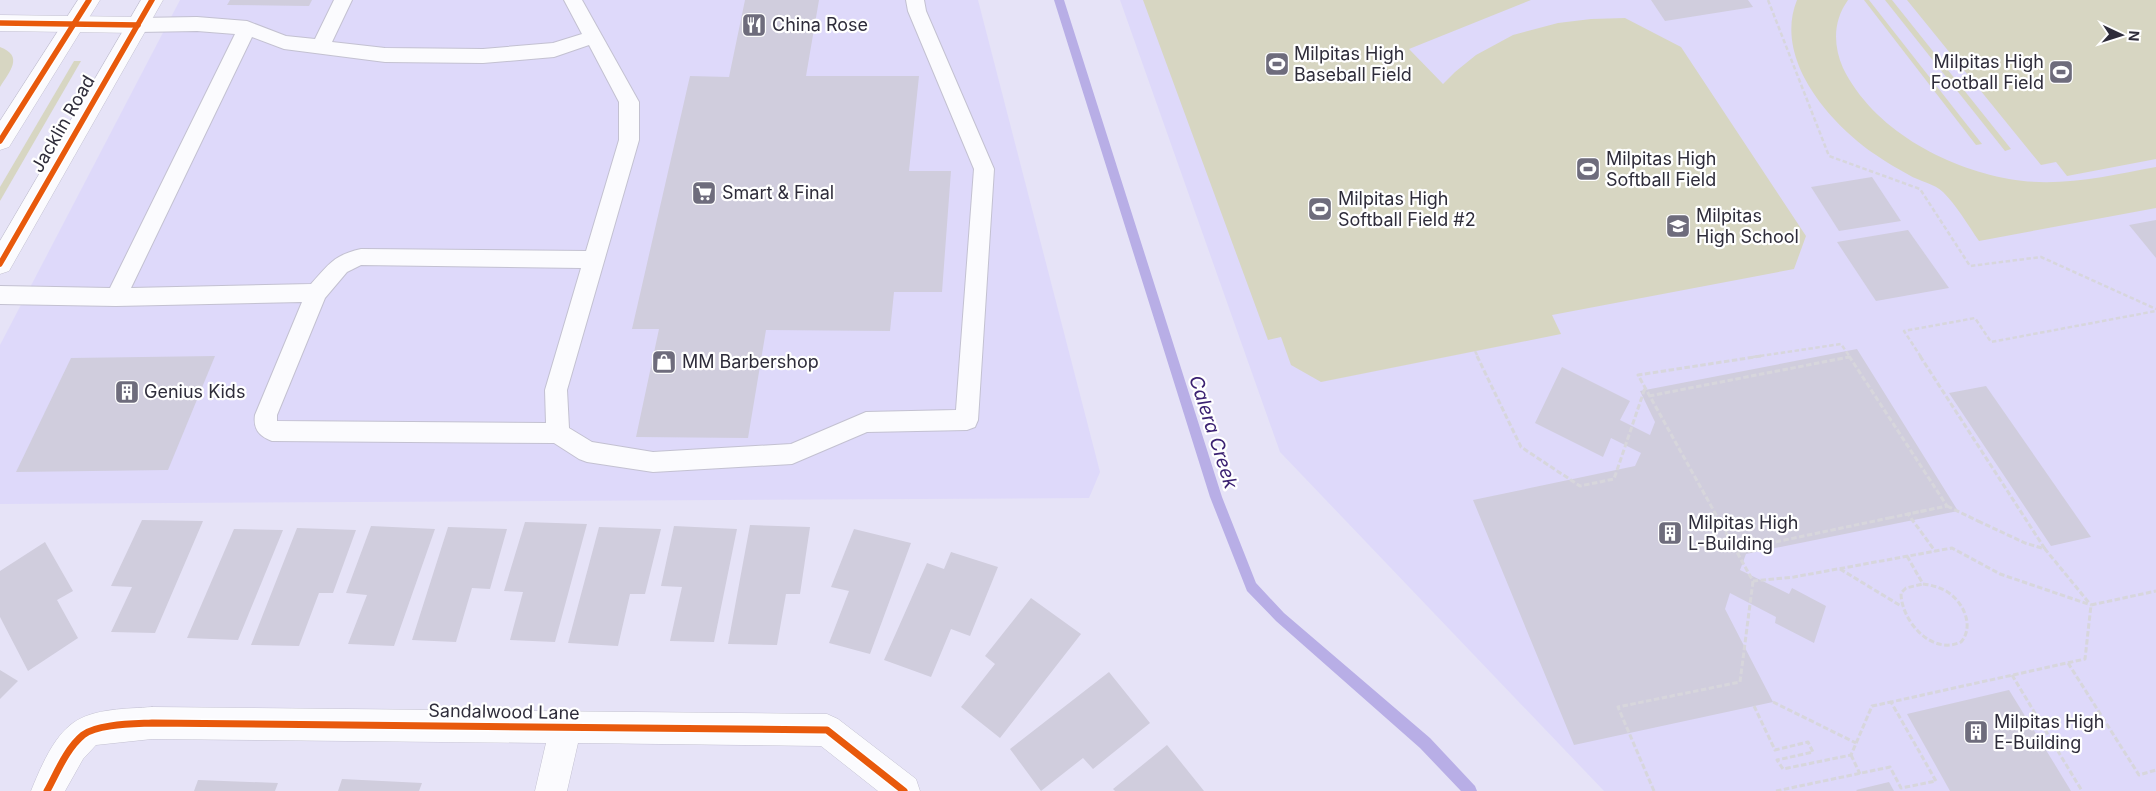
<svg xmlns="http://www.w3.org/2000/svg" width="2156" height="791" font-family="Inter,sans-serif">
	<rect width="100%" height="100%" fill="#e6e3f7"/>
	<!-- built -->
	<g fill="#ded9fa">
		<path d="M180,0H978L1100,472L1089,498L0,504V345Z"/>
		<path d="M1120,0H2156V791H1604L1280,452Z"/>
	</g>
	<!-- green -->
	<g fill="#d7d6c2">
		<path d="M1143,0H1531L1409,49L1443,84L1455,72L1476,55L1513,35L1558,23L1591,19L1625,18L1681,47L1806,236L1794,269L1552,315L1561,334L1321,382L1291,365L1281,337L1268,340Z"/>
		<path d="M1797,0H1848C1833,21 1833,45 1843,68C1873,129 1944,167 2009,179C2059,188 2107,176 2156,167V208L1979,241C1968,225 1957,206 1943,192C1935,184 1919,181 1909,175C1898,169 1886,162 1876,155C1830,124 1773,59 1797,0Z"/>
		<path d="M1864,0H1869L1982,144L1976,145Z"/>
		<path d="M1885,0H1892L2011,149L2005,151Z"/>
		<path d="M1907,0H2156V159L2067,176L2056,162L2041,165Z"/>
		<path d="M0,47C24,56 10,71 0,87Z"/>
		<path d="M74,61H81L0,201V187Z"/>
	</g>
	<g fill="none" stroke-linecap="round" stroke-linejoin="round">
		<!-- stream -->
		<path fill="#b8aee6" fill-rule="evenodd" d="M1054,0H1064L1222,497L1256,583L1284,613L1430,738L1475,786L1477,791H1461L1420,748L1276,621L1247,591L1210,497Z"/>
	</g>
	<!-- building -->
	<g fill="#d0cddd">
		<path d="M230,0H312L309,6L227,5Z"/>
		<path d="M745,0H819L806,76H919L909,171H951L942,292H894L890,331L766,330L748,438L636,437L659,329H632L690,76L729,77Z"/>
		<path d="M1651,0H1748L1753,7L1665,21Z"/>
		<path d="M1872,177L1901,221L1839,231L1811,187Z"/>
		<path d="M2156,220V258L2129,225Z"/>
		<path d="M1908,230L1949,288L1876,301L1837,242Z"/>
		<path d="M1857,349L1958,511L1746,554L1740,570L1789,594L1792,588L1826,606L1814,643L1775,623L1776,617L1730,593L1725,609L1773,702L1574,745L1473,500L1635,466L1641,453L1611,438L1603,457L1535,423L1562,367L1630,401L1620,420L1650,435L1655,422L1640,391Z"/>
		<path d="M215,356L168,470L16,472L71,358Z"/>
		<path d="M1986,386L2091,537L2051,546L1949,393Z"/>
		<path d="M142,520L203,521L155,633L111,632L132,587L111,586Z"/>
		<path d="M525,522L587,524L555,642L510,640L523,592L504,591Z"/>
		<path d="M750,525L810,527L800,594H786L777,645L728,644Z"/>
		<path d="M371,526L435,529L394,646L348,644L367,595L346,593Z"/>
		<path d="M674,526L737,529L714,642L670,641L682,587L661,586Z"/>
		<path d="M448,527L507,529L490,589L472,588L456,642L412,640Z"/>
		<path d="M599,527L661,529L645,594H630L618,646L568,643Z"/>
		<path d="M297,528L356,530L333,593H319L299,646L251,645Z"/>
		<path d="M234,529L283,530L238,640L187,638Z"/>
		<path d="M854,529L911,543L870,654L829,643L849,591L831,587Z"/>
		<path d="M45,542L73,591L57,600L78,638L28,671L0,617V571Z"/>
		<path d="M951,552L998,567L970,636L951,629L931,677L884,660L927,563L944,569Z"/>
		<path d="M1031,598L1081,634L1000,738L961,707L995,664L985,656Z"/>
		<path d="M0,670L18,681L0,699Z"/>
		<path d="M1109,672L1150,723L1093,769L1083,758L1041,791L1010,749Z"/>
		<path d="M2009,690L2046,750L2071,791H1950L1907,714Z"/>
		<path d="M1167,745L1204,791H1115L1113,789Z"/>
		<path d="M342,779L422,783L419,791H338Z"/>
		<path d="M198,780L278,783L275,791H194Z"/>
		<path d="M1889,782L1894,791H1857L1856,790Z"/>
	</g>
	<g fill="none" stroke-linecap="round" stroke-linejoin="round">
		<defs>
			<path id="service" d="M334,0H352L332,42L385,48L483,49L553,43L582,34L564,0H582L639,102V140L567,390L569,428L592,442L653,452L791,444L866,412L956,410L974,169L908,11L906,0H924L926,11L994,169L978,420L975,427L967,430L867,432L792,464L653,472L587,462L579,459L554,443L272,441C259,436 253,429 255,415L302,302L116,306L0,304V286L110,288L235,34L197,31L138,32L131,30L129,25L131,20L138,18L197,17L247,21L286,36L315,39ZM252,37L284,49L385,62L483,63L554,57L589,45L619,102V140L586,251L361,249C334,255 329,264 311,284L131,288ZM361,265L581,268L545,390L546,423L277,421V415L325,298L347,272Z"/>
			<g id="minor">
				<path d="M0,15L138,17L146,19L149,25L146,31L138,33L0,31Z"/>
				<path d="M152,707L827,714L838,719L916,779L920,791H878L821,746L578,743L567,791H535L546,743L152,739L96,745L83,759L65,791H31C40,769 53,737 73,723C94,708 127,709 152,707Z"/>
			</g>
			<g id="secondary">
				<path d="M78,0H100L9,147L0,150V121Z"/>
				<path d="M141,0H163L9,271L0,274V241Z"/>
			</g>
		</defs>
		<!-- service casing -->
		<use href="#service" stroke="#c3c1d1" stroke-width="2"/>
		<!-- minor casing -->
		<use href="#minor" stroke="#c3c1d1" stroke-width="1"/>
		<!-- secondary casing -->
		<use href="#secondary" stroke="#c3c1d1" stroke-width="1"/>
		<!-- path-far1 -->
		<g stroke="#d7d6dc" stroke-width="2.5" stroke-dasharray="4.5 2.5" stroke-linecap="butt">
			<path d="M1768,0L1829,156L1920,189L1970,266L2041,257L2156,309"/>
			<path d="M1475,351L1478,357"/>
			<path d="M1753,357L1841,344L1850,357"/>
			<path d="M1847,357H1849"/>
			<path d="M1921,357L1904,331L1975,318L1991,342L2156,311"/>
		</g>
		<!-- path -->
		<g stroke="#d7d6dc" stroke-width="3" stroke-dasharray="5.5 2.5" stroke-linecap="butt">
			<path d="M1477,356L1521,447L1580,486L1614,479L1645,388"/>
			<path d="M1761,356L1638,375L1753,581L1794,577L1952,548L2000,574L2091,605"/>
			<path d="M1849,356L1947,506L1908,514L1935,551"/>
			<path d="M1920,356L2045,549"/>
			<path d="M1649,396L1849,357"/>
			<path d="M1947,506L1980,522"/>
			<path d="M1978,521L2025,543L2045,549L2090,604"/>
			<path d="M1738,553L1742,549L1889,518"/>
			<path d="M1907,556L1923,584"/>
			<path d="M1840,569L1901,606"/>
			<path d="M1923,584C1931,585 1939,587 1946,591C1963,601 1975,626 1961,642C1931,656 1901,620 1901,593L1906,588Z"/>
			<path d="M2068,663L2139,775L2156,770"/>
			<path d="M2012,675L2082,791"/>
			<path d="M1773,702L1856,743"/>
			<path d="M1754,706L1775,750L1808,742L1813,752L1777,760L1783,769L1851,755L1872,706L1891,702"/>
			<path d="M1851,755L1860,774"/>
			<path d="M1654,791L1618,707L1740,682L1753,581"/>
			<path d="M1776,791L1890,767L1901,788L1936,781L1891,702L2085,659L2091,605L2156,591"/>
		</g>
		<!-- service -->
		<use href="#service" fill="#fbfbfe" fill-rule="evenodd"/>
		<!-- minor -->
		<use href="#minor" fill="#fbfbfe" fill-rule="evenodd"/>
		<!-- secondary -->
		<use href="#secondary" fill="#fbfbfe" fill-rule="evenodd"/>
		<!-- path-bridge -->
		<path stroke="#d7d6dc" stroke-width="3" stroke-dasharray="5.5 2.5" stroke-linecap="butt" d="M1889,518L1928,510"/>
		<defs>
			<g id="cycleway-far1">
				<path d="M0,23L138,25"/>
				<path d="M0,141L89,0"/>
				<path d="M0,264L152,0"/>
			</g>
			<path id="cycleway" d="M47,791C57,773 66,749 83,735C97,724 134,724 152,723L827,730L904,791"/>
		</defs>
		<!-- cycleway-far1 casing -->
		<use href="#cycleway-far1" stroke="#fff" stroke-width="8"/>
		<!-- cycleway casing -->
		<use href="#cycleway" stroke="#fff" stroke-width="10"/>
		<!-- cycleway-far1 -->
		<use href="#cycleway-far1" stroke="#e8590c" stroke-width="5.5"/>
		<!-- cycleway -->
		<use href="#cycleway" stroke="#e8590c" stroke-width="7"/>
	</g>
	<!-- icons -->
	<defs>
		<symbol id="restaurant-square" viewBox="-11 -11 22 22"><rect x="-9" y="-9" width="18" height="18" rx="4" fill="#6e6c7c" stroke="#fff"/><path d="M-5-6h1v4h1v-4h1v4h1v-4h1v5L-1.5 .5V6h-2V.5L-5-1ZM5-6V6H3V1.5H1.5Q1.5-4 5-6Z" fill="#fff"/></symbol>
		<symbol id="stadium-square" viewBox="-11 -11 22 22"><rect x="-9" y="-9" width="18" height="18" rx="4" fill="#6e6c7c" stroke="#fff"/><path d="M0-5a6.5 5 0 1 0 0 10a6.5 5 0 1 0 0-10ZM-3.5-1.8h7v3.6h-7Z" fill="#fff"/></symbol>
		<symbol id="supermarket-square" viewBox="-11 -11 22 22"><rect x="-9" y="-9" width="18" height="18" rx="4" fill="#6e6c7c" stroke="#fff"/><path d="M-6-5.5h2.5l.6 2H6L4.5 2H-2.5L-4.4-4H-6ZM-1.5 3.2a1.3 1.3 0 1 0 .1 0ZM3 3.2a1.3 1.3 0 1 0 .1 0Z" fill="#fff"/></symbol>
		<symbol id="school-square" viewBox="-11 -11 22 22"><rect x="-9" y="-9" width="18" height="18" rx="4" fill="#6e6c7c" stroke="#fff"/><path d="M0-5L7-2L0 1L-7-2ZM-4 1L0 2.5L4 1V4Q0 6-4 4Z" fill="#fff"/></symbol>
		<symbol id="shop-square" viewBox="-11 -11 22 22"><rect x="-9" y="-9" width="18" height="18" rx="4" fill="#6e6c7c" stroke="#fff"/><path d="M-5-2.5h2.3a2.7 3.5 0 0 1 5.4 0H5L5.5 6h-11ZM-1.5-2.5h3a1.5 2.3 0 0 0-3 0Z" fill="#fff"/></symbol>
		<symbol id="building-square" viewBox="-11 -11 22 22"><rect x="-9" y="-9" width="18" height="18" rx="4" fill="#6e6c7c" stroke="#fff"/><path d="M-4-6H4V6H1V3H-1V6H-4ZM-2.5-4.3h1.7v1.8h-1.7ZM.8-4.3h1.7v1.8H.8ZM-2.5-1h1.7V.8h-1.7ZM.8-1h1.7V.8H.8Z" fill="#fff"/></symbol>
	</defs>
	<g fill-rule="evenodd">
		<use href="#restaurant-square" x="740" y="11" width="28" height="28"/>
		<use href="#stadium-square" x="1263" y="50" width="28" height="28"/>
		<use href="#stadium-square" x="2047" y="58" width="28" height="28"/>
		<use href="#stadium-square" x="1574" y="155" width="28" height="28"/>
		<use href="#supermarket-square" x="690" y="179" width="28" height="28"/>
		<use href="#stadium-square" x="1306" y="195" width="28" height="28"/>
		<use href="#school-square" x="1664" y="212" width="28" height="28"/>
		<use href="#shop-square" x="650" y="348" width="28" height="28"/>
		<use href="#building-square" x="113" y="378" width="28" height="28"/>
		<use href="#building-square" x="1656" y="519" width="28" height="28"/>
		<use href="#building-square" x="1962" y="718" width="28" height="28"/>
	</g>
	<g text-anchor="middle" stroke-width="4.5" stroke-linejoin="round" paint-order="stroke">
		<!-- poi labels -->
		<g font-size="18" fill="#2e2c3a" stroke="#fff" text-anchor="start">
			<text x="772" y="31">China Rose</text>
			<text x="1294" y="60">Milpitas High<tspan x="1294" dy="21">Baseball Field</tspan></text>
			<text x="2044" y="68" text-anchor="end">Milpitas High<tspan x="2044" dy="21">Football Field</tspan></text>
			<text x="1606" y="165">Milpitas High<tspan x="1606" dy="21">Softball Field</tspan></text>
			<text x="722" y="199">Smart &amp; Final</text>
			<text x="1338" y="205">Milpitas High<tspan x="1338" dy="21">Softball Field #2</tspan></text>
			<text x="1696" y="222">Milpitas<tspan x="1696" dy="21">High School</tspan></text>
			<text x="682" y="368">MM Barbershop</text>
			<text x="144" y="398">Genius Kids</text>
			<text x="1688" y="529">Milpitas High<tspan x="1688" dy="21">L-Building</tspan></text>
			<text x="1994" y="728">Milpitas High<tspan x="1994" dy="21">E-Building</tspan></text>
		</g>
		<!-- street labels -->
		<g font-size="18" fill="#2e2c3a" stroke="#fff">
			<text transform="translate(63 124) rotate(-60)" y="6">Jacklin Road</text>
			<text transform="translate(504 712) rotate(1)" y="6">Sandalwood Lane</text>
		</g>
		<!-- water labels -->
		<g font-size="19" font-style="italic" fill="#3b2172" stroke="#fff">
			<text transform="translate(1214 432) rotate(72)" y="7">Calera Creek</text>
		</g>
	</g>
	<!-- north arrow -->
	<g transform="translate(2121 35) rotate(94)" stroke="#ffffff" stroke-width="4" paint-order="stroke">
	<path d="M0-4L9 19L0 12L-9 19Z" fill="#2e2c3a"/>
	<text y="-8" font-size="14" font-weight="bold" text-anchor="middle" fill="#2e2c3a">N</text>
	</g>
</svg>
